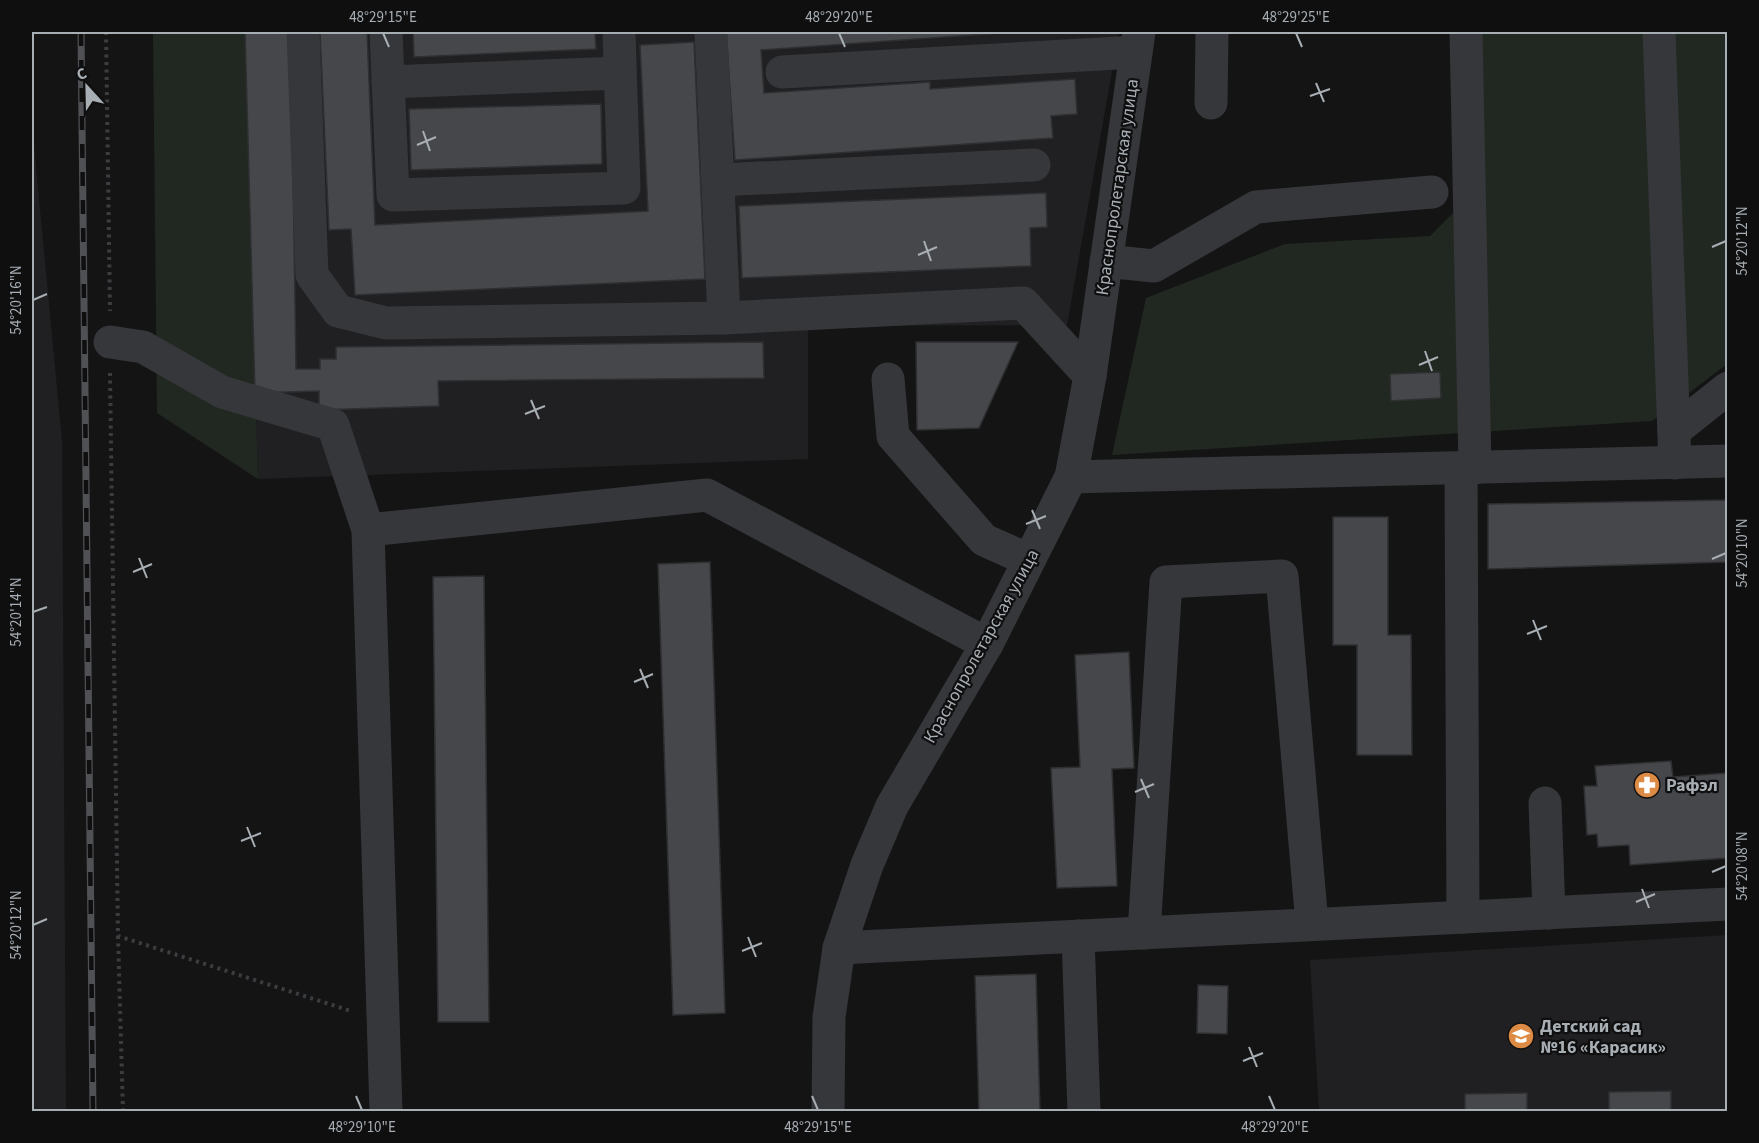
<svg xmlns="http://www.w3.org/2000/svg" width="1759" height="1143" font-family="'Source Sans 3',sans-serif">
	<rect width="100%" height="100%" fill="#141415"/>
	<!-- built -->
	<g fill="#202022">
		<path d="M32,32L33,135L62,441L66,1112L32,1111Z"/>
		<path d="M245,32H1119L1067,325L808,326V459L258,479Z"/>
		<path d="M1727,935V1111H1319L1310,960Z"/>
	</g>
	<!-- green -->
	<g fill="#212821">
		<path d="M153,32H245L258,479L157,413Z"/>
		<path d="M1460,32H1727V364L1652,421L1112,455L1146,298L1285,244L1430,236L1459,207Z"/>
	</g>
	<!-- building -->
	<g fill="#46474a" stroke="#2e2f31" stroke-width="1.5">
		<path d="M245,32H291L296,369H320V359H336V347L763,342L764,378L438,381L439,406L319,410V391L255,393Z"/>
		<path d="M320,32H367L375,225L648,211L640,45L694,42L705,279L355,295L351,229L329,230Z"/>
		<path d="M413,32H595L596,49L414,57Z"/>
		<path d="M726,32H1015L761,50L764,93L930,82V89L1075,79L1077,114L1051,116L1053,138L735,160Z"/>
		<path d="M601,104L602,164L411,170L409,109Z"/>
		<path d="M1046,193L1047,227L1030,228L1031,266L742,278L739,206Z"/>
		<path d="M916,342H1018L979,428L917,430Z"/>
		<path d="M1440,372L1441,398L1391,401L1390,374Z"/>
		<path d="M1728,500V562L1488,569V504Z"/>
		<path d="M1333,517H1388V635H1411L1412,755H1357V645H1333Z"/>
		<path d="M710,562L725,1013L673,1015L658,564Z"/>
		<path d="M484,576L489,1022H438L433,577Z"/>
		<path d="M1129,652L1134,768L1112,769L1117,886L1057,888L1051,768L1080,767L1075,655Z"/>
		<path d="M1671,761L1673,777L1728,773V858L1630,865L1629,845L1598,847L1597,834L1587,835L1584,786H1597L1595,766Z"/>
		<path d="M1036,974L1040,1112H979L975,976Z"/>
		<path d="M1198,985L1228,986L1227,1034L1197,1033Z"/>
		<path d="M1671,1091V1112H1609V1092Z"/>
		<path d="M1527,1093V1112H1465V1094Z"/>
	</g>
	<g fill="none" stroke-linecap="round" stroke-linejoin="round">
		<!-- path -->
		<g stroke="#3b3e41" stroke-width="4" stroke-dasharray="3 4.5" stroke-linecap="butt">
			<path d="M106,32L110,311"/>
			<path d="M110,373L118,936L351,1011"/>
			<path d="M118,936L123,1112"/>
		</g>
		<!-- minor -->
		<g stroke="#35373a" stroke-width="33">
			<path d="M303,32L312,275L338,311L386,323L724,318L1023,303L1090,376"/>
			<path d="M386,32L393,195L624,188L619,32"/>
			<path d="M711,32L724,318"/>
			<path d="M1466,32L1475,468"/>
			<path d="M1659,32L1675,463"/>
			<path d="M782,72L1136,52"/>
			<path d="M388,82L620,73"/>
			<path d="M1211,103L1212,32"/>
			<path d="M718,180L1034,165"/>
			<path d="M1106,261L1154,266L1256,207L1432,192"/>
			<path d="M110,342L143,347L222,392L333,425L368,530L386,1112"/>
			<path d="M888,379L893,436L984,540L1029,560"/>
			<path d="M1674,431L1728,388"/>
			<path d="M1461,468L1463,917"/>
			<path d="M1071,477L1728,461"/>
			<path d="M368,530L707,495L987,644"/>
			<path d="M1545,803L1549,913"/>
			<path d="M1144,933L1166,582L1282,576L1312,924"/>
			<path d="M1078,936L1084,1112"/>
			<path d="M839,948L1728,904"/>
			<path d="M828,1112L829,1017L839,948L867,865L892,806L987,644L1071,477L1090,376L1139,32"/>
		</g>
		<defs>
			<path id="rail" d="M81,32L93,1112"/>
		</defs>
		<!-- rail casing -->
		<use href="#rail" stroke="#4f5155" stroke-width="7"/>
		<!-- rail -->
		<use href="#rail" stroke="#0f0f10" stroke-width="4.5" stroke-dasharray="14" stroke-linecap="butt"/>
	</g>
	<!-- ticks -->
	<path fill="none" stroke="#a7aeb4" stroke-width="2" d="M383,33L389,47M839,33L845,47M1296,33L1302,47M1316,83L1324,102M1310,96L1330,89M423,131L430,151M417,145L436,137M924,241L931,261M1712,247L1726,241M918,255L937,247M33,300L47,294M1425,351L1432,371M1419,365L1438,357M531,400L539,419M525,414L545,406M1032,510L1040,529M1026,524L1046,516M139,558L147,578M1712,559L1726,553M133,572L152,564M33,612L47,607M1533,620L1541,640M1527,634L1547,626M640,669L648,688M634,682L653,674M1141,779L1149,798M1135,792L1154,784M247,827L255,847M241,841L261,833M1712,872L1726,866M1642,889L1649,908M1636,902L1655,894M33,925L47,919M748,937L756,957M742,951L762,943M1249,1047L1257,1067M1243,1061L1263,1053M356,1096L362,1110M812,1096L818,1110M1269,1096L1275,1110"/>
	<!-- icons -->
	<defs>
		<symbol id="pharmacy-disc" viewBox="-11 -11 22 22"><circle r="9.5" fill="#dd8b44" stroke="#0f0f10"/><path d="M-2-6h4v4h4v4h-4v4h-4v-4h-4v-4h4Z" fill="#fff"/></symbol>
		<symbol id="school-disc" viewBox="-11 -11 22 22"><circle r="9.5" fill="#dd8b44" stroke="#0f0f10"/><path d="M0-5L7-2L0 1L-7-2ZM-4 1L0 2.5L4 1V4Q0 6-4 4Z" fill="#fff"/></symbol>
	</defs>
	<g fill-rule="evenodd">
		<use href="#pharmacy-disc" x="1632" y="770" width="30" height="30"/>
		<use href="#school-disc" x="1506" y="1021" width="30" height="30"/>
	</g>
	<g text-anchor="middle" stroke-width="4.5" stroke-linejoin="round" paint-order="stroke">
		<!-- street labels -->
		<g font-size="18" fill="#a7aeb4" stroke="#0f0f10">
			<text transform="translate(1117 187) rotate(-82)" y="6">Краснопролетарская улица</text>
			<text transform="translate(981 646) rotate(-61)" y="6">Краснопролетарская улица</text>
		</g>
		<!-- poi labels -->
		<g font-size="18" font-weight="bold" fill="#a7aeb4" stroke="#0f0f10" text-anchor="start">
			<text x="1666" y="791">Рафэл</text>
			<text x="1540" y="1032">Детский сад<tspan x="1540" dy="21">№16 «Карасик»</tspan></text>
		</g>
	</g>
	<!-- border -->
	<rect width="1759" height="1143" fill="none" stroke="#0f0f10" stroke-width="66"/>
	<!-- north arrow -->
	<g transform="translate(87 87) rotate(338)" stroke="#0f0f10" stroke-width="4.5" paint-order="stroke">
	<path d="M0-4.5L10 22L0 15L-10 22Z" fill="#a7aeb4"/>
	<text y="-9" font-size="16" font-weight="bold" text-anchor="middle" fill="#a7aeb4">С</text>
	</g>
	<rect x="33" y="33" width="1693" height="1077" fill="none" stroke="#a7aeb4" stroke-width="2"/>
	<g font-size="15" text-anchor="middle" fill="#a7aeb4">
		<text x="383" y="22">48°29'15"E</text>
		<text x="839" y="22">48°29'20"E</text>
		<text x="1296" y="22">48°29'25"E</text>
		<text transform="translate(1742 241) rotate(-90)" y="5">54°20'12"N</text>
		<text transform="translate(16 300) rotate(-90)" y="5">54°20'16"N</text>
		<text transform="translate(1742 553) rotate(-90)" y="5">54°20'10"N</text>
		<text transform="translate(16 612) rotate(-90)" y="5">54°20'14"N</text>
		<text transform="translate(1742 866) rotate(-90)" y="5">54°20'08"N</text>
		<text transform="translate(16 925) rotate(-90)" y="5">54°20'12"N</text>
		<text x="362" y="1132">48°29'10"E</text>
		<text x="818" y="1132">48°29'15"E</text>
		<text x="1275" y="1132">48°29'20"E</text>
	</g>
</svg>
